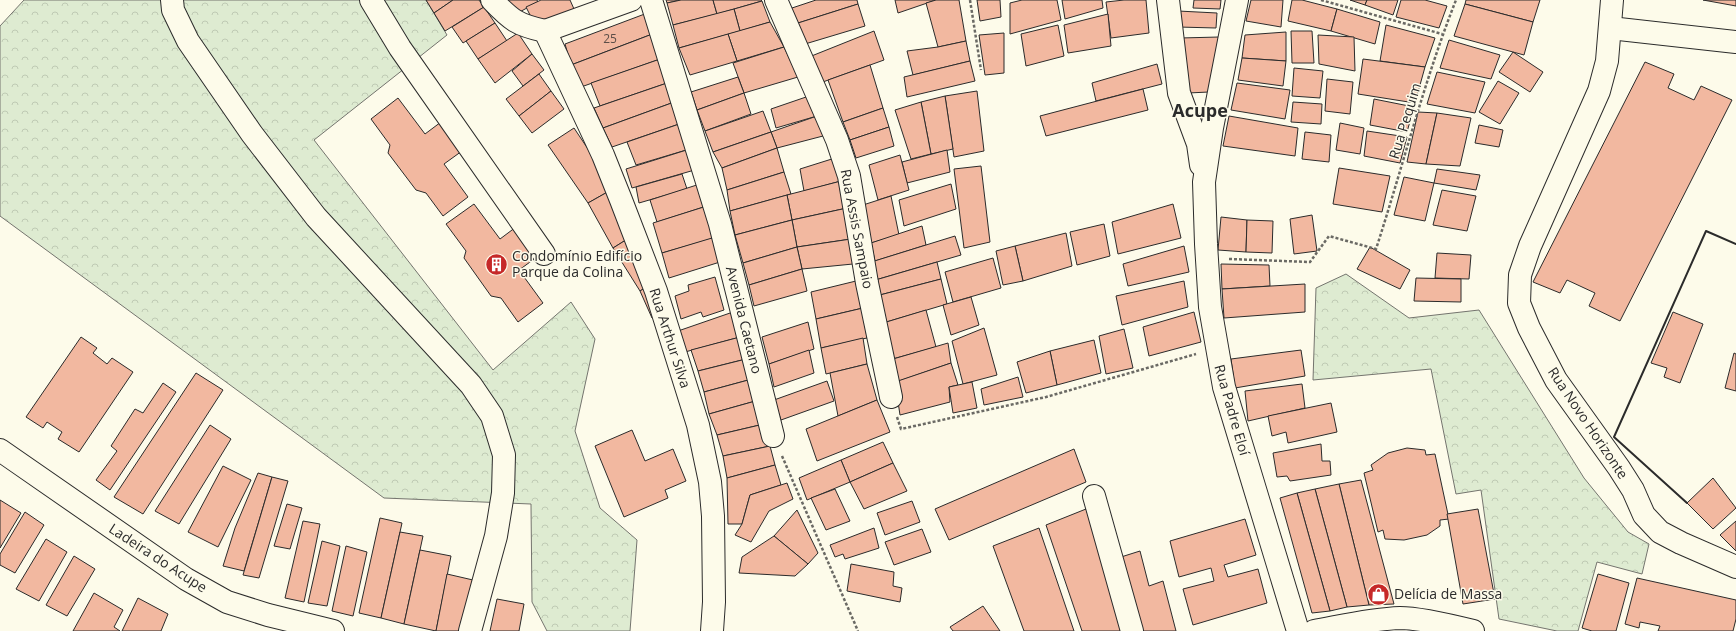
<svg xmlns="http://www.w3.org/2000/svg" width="1736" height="631" font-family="'Open Sans',sans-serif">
	<defs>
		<pattern id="forest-crowns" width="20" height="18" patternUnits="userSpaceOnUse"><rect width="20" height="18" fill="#deebd1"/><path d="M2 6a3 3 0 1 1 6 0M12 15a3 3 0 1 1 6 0" fill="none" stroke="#bfcab4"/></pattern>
	</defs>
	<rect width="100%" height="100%" fill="#fdfbea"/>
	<!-- forest -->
	<g fill="url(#forest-crowns)" stroke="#74746e">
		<path d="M24,0H426L447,35L314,140L493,370L571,302L595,339L575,431L600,508L637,540L630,631H547L532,602L531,504L384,498L0,216V26Z"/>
		<path d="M1346,274L1409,318L1479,310L1584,478L1628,532L1649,544L1642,574L1597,562L1578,631H1557L1499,619L1481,490L1456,494L1431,369L1313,380L1316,288Z"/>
	</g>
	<!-- building -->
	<g fill="#f2b8a0" stroke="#2b2b2b">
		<path d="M426,0H453L434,13Z"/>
		<path d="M453,0H479L484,7L445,31L434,13Z"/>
		<path d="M503,0H537L538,2L514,15Z"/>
		<path d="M541,0H570L574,9L537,29L526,7Z"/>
		<path d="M666,0H681L667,3Z"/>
		<path d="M681,0H713L717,14L673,25L667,3Z"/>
		<path d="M713,0H761L762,1L717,14Z"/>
		<path d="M816,0H857L858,4L795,24L789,9Z"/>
		<path d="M895,0H936L898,13Z"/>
		<path d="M936,0H959L966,41L938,47L926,3Z"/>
		<path d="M977,0H1000L1001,17L980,21Z"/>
		<path d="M1022,0H1057L1061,20L1010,34V3Z"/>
		<path d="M1062,0H1102L1103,8L1065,19Z"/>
		<path d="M1124,0H1146L1149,33L1111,38L1106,2Z"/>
		<path d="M1194,0H1221L1220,9L1193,8Z"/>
		<path d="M1251,0H1283L1281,27L1246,21Z"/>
		<path d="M1292,0H1302L1337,9L1331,31L1288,21Z"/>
		<path d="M1350,0H1367L1365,5Z"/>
		<path d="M1367,0H1398L1393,15L1365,5Z"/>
		<path d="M1401,0H1425L1447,6L1439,28L1396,17Z"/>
		<path d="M1466,0H1540L1533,22L1465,4Z"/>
		<path d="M1703,0H1736V6Z"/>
		<path d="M762,1L770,22L740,31L734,9Z"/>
		<path d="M858,4L865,26L805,44L798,23Z"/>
		<path d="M1465,4L1533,22L1524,55L1454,36Z"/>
		<path d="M484,7L495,23L463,43L452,27Z"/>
		<path d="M734,9L740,31L679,48L673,25Z"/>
		<path d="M1337,9L1380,22L1375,44L1331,31Z"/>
		<path d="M1178,11L1217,13L1216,28L1178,27Z"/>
		<path d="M650,12L655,33L571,65L565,44Z"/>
		<path d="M1108,14L1111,46L1068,53L1064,25Z"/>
		<path d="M770,22L784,47L737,61L728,34Z"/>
		<path d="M495,23L507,41L478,59L466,41Z"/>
		<path d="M1058,25L1064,56L1026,66L1021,34Z"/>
		<path d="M1386,25L1435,38L1425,67L1380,61Z"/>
		<path d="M874,31L884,60L820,83L809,57Z"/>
		<path d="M1291,31H1312L1314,63H1292Z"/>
		<path d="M1286,32V61L1242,58L1245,35Z"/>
		<path d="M518,33L532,54L495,83L478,59Z"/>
		<path d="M655,33L663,58L581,87L571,65Z"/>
		<path d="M1004,33V73L985,75L979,35Z"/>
		<path d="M728,34L737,61L690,75L679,48Z"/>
		<path d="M1318,35L1354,37L1355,71L1319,64Z"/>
		<path d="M1219,37L1209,92L1188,93L1180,38Z"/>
		<path d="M1449,40L1500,55L1491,79L1440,68Z"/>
		<path d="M966,41L970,61L913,75L907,51L938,47Z"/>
		<path d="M784,47L798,77L744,93L733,63Z"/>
		<path d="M1513,52L1543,72L1530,92L1499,72Z"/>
		<path d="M532,54L544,70L523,86L512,71Z"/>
		<path d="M663,58L670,82L600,106L591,83Z"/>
		<path d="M1242,58L1286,61L1283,86L1238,80Z"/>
		<path d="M1363,59L1425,67L1415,103L1358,94Z"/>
		<path d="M970,61L975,81L907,97L904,77Z"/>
		<path d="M1645,62L1674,74L1668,88L1694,100L1701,86L1732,100L1620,321L1589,306L1595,293L1567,280L1560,293L1533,282Z"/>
		<path d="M1157,64L1162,84L1096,101L1092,83Z"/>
		<path d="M870,65L883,108L843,122L828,80Z"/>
		<path d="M1294,68L1323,71L1320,98L1292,96Z"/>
		<path d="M1437,72L1485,82L1475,113L1427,104Z"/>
		<path d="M539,74L551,91L519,116L506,99Z"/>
		<path d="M738,77L744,93L697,110L691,92Z"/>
		<path d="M1327,79L1353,82L1350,114L1325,111Z"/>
		<path d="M1498,81L1519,93L1500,124L1479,112Z"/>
		<path d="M670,82L677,101L603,128L594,108Z"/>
		<path d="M1237,83L1290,90L1285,119L1231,110Z"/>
		<path d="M1143,89L1148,110L1046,136L1040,116Z"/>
		<path d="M551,91L564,109L532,133L519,116Z"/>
		<path d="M977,91L984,151L954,157L945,96Z"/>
		<path d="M744,93L751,114L705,131L697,110Z"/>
		<path d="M809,96L817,116L776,128L771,109Z"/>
		<path d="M945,96L953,149L931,154L921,102Z"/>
		<path d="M398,98L425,134L441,122L462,151L444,164L468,197L443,216L426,193L416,190L388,153L390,145L371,119Z"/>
		<path d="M1374,99L1414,107L1407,132L1370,125Z"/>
		<path d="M677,101L685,122L612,147L603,128Z"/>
		<path d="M921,102L931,154L911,159L895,110Z"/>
		<path d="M1293,102L1322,104L1321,124L1291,122Z"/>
		<path d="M883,108L889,127L850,140L843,122Z"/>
		<path d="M763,111L771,132L713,152L705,131Z"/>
		<path d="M1418,112L1437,113L1426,164L1407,162Z"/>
		<path d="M1437,113L1471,118L1460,166L1426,164Z"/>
		<path d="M817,116L823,136L777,148L771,132Z"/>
		<path d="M1229,116L1298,128L1295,156L1223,146Z"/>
		<path d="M685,122L693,148L636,165L627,142Z"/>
		<path d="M1340,123L1364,128L1360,154L1336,150Z"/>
		<path d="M1479,125L1503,130L1499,147L1475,143Z"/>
		<path d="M889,127L894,146L856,158L850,140Z"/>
		<path d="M574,128L598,164L611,190L588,203L548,145Z"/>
		<path d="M1367,131L1407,137L1400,163L1364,156Z"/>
		<path d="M771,132L777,148L722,168L713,152Z"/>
		<path d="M1305,132L1331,135L1329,162L1302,159Z"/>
		<path d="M693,148L698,169L632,188L626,169Z"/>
		<path d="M777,148L784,172L727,190L722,168Z"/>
		<path d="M947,150L950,172L907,183L902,162Z"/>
		<path d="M900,155L909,190L878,200L869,165Z"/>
		<path d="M835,158L841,181L804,191L800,169Z"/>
		<path d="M981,166L990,242L964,248L954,169Z"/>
		<path d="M1339,168L1390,176L1382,212L1333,204Z"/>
		<path d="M1437,169L1480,175L1476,190L1434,183Z"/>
		<path d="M784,172L791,194L730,211L727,190Z"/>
		<path d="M682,174L687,189L639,203L636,187Z"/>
		<path d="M1404,177L1434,183L1425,221L1394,215Z"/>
		<path d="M841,181L847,208L792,220L787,195Z"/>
		<path d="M703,183L710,205L657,222L650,200Z"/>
		<path d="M951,184L956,209L904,226L899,200Z"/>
		<path d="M611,190L629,238L613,248L588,203Z"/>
		<path d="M1442,190L1476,196L1467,231L1433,225Z"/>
		<path d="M787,195L792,220L735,235L730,211Z"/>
		<path d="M891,196L899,235L871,243L863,205Z"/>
		<path d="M474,204L500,239L516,227L537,257L519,270L543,303L518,322L501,298L491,296L464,258L466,251L446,224Z"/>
		<path d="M1173,204L1181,238L1118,254L1112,222Z"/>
		<path d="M710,205L718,237L662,253L653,223Z"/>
		<path d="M847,208L851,239L797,247L792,220Z"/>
		<path d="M1312,215L1317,251L1294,254L1290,219Z"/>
		<path d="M1221,217L1247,220L1246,252L1218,250Z"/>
		<path d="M792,220L797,247L743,263L735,235Z"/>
		<path d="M1247,220L1273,221L1272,253L1246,252Z"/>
		<path d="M1104,224L1110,256L1077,265L1070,232Z"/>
		<path d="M922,226L926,245L875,261L871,243Z"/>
		<path d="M1066,233L1072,266L1023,281L1015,246Z"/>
		<path d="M955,236L961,255L872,281L868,263Z"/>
		<path d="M629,238L648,286L640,291L613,248Z"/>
		<path d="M712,238L720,262L669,278L662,253Z"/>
		<path d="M851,239L853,264L802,269L797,247Z"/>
		<path d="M1015,246L1023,281L1003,285L996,251Z"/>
		<path d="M1184,246L1189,272L1128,286L1123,264Z"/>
		<path d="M797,247L802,269L749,285L743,263Z"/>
		<path d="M1370,247L1410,270L1400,289L1357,269Z"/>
		<path d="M1437,253L1471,255L1469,279L1435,278Z"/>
		<path d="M993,258L1001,288L953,302L945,272Z"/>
		<path d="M937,262L941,279L876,296L872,281Z"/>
		<path d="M1221,264L1269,265L1270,286L1222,289Z"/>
		<path d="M802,269L807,291L754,306L749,285Z"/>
		<path d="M715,277L724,310L703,317L701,312L681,319L675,296L689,291L688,285Z"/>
		<path d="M1416,278L1461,279V302L1414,301Z"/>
		<path d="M941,279L947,304L883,323L876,296Z"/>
		<path d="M856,281L863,308L816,319L811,292Z"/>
		<path d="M1184,281L1188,307L1122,325L1116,296Z"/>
		<path d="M1305,284V312L1224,318L1222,289Z"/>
		<path d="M648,286L657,315L652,318L640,291Z"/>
		<path d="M971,297L979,325L951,335L943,305Z"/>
		<path d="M863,308L867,338L821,348L816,319Z"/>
		<path d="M926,310L936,347L889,360L883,323Z"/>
		<path d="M733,312L740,337L685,352L678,331Z"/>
		<path d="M1194,312L1201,342L1149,356L1143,327Z"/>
		<path d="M1673,312L1703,324L1680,383L1664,377L1667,368L1651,363Z"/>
		<path d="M808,322L814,349L769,364L762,337Z"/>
		<path d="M984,328L997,375L963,384L952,341Z"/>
		<path d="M1124,329L1133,368L1106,374L1099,336Z"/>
		<path d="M81,337L97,348L93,353L107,364L112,358L133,372L79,452L58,439L62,432L47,422L43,428L26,417Z"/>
		<path d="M740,337L746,359L698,371L691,350Z"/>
		<path d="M863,338L867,364L826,374L821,348Z"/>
		<path d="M1094,340L1101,373L1057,385L1050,351Z"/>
		<path d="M948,343L951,363L899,381L893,359Z"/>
		<path d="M809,350L814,373L774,387L769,364Z"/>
		<path d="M1301,350L1305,376L1235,388L1231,359Z"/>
		<path d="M1050,351L1057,385L1026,393L1017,362Z"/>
		<path d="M1734,353L1736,354V391L1725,388Z"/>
		<path d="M746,359L752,379L704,392L698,371Z"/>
		<path d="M951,363L958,385L949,387L950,402L900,415L895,382Z"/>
		<path d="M867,364L877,400L838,416L830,373Z"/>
		<path d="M196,373L223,390L143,514L114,497Z"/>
		<path d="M1018,377L1023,397L984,405L981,389Z"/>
		<path d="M752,379L759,400L709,414L704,392Z"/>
		<path d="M827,381L834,401L781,420L774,400Z"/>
		<path d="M972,382L977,408L953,413L949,387Z"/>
		<path d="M163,383L176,392L110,490L96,480L117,451L111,446L135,409L143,413Z"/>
		<path d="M1302,384L1305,408L1248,421L1245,391Z"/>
		<path d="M759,400L764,424L717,435L709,414Z"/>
		<path d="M877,400L890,432L817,461L806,429Z"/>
		<path d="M1331,403L1337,432L1288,443L1286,432L1272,436L1268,416Z"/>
		<path d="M764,424L770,446L723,456L717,435Z"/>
		<path d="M210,425L231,439L179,524L155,511Z"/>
		<path d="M632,430L645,461L673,449L686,481L665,490L668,498L624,517L595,446Z"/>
		<path d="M883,442L893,463L850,482L841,460Z"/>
		<path d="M1321,444L1322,461H1330L1331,475L1290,481L1287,476L1277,477L1273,453Z"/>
		<path d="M770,446L775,465L727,478L723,456Z"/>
		<path d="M1407,448L1425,450L1426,455L1435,454L1449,519L1440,520V526L1427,535L1404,540L1385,539L1383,530L1378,532L1364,473L1373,470L1371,465L1388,453Z"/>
		<path d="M1074,449L1086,482L949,540L935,509Z"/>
		<path d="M841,460L850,482L807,500L799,478Z"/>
		<path d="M893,463L907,491L864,509L850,482Z"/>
		<path d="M775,465L781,485L750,495L742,524H728L727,478Z"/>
		<path d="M223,466L251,480L218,547L188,532Z"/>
		<path d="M258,473L272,477L244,571L223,566L235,528Z"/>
		<path d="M272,477L288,481L259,578L243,575Z"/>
		<path d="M1713,478L1736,508L1713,529L1687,503Z"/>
		<path d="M1361,480L1394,604L1369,605L1339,484Z"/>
		<path d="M787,483L793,499L769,511L751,542L735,535L742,524L750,495Z"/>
		<path d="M1339,484L1369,605L1347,607L1315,489Z"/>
		<path d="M835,489L850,521L826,530L811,498Z"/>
		<path d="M1315,489L1347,607L1330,611L1297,493Z"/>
		<path d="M1297,493L1330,611L1312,613L1280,498Z"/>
		<path d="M0,500L21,513L0,548Z"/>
		<path d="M912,501L920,522L885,535L877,513Z"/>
		<path d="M287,504L302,508L290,549L274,546Z"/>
		<path d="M1086,509L1127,631H1082L1046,525Z"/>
		<path d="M1478,509L1495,599L1463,604L1447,514Z"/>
		<path d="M797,510L818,553L808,564L774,536Z"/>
		<path d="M25,512L44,525L15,573L0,565V554Z"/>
		<path d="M380,518L402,523L381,618L359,613Z"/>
		<path d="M1245,519L1256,555L1224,565L1228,577L1258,569L1267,603L1193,625L1183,589L1214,581L1211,568L1179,577L1170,541Z"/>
		<path d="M303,521L320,524L304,602L285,598Z"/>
		<path d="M1736,521V551L1720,535Z"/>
		<path d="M874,528L879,548L845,559L843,554L835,557L830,545Z"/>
		<path d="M1039,528L1074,631H1024L993,546Z"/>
		<path d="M922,529L931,552L894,565L885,542Z"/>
		<path d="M400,532L423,536L404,624L381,618Z"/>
		<path d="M774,536L808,564L795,576L739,573L742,557Z"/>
		<path d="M46,539L67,552L39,601L16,589Z"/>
		<path d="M322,541L340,546L327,606L308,603Z"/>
		<path d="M346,546L367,552L353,616L332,611Z"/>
		<path d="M420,550L451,556L436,631L404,624Z"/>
		<path d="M1140,551L1149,586L1163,581L1176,631H1140L1121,557Z"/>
		<path d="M74,556L95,569L67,616L46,605Z"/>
		<path d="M851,564L894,572L893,586L902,588L900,602L847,591Z"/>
		<path d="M447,574L473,580L461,631H436Z"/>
		<path d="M1598,574L1629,583L1616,631H1592L1582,628Z"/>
		<path d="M1637,578L1736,600V619L1733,631H1658L1660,626L1640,622L1639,628L1625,624Z"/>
		<path d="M94,593L123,610L114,627L120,631H73Z"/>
		<path d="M138,598L168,614L161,631H122Z"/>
		<path d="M497,599L524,604L519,631H490Z"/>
		<path d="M983,606L1000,631H953L950,627Z"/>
	</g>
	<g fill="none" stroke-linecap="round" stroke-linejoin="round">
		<defs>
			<g id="minor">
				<path d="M172,0L173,10L188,41L252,134L316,217L471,385L492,416L504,455L503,493L496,536L470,631"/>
				<path d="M371,0L400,48L544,254"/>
				<path d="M492,0C511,20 517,25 545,31"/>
				<path d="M651,0L720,224L773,436"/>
				<path d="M776,0L837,140L849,176L867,283L891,397"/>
				<path d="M1168,0L1179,93L1198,144L1201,165"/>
				<path d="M1237,0L1212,128L1204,182L1206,244L1210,307L1224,387L1298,631"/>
				<path d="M1612,0L1607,61L1599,91L1530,246L1520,275L1519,303L1529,328L1556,380L1619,468L1633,490L1644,515L1660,532L1681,543L1736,567"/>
				<path d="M1610,28L1736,42"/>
				<path d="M545,31L603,155L621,200L656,291L698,425L710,482L713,516L714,602L712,631"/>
				<path d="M545,31L631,0"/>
				<path d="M0,450L186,579L227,602L268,615L333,631"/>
				<path d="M1094,496L1132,631"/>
				<path d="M1314,631C1342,626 1371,619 1400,618C1420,618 1453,626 1473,631"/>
			</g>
		</defs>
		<!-- minor casing -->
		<use href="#minor" stroke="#2b2b2b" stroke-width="24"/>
		<!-- path -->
		<g stroke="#6a6964" stroke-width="2.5" stroke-dasharray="3 2" stroke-linecap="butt">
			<path d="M970,0L981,70"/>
			<path d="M1321,0L1442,34"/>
			<path d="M1229,259L1310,262L1329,236L1376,249C1403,166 1424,81 1456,0"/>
			<path d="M897,417L901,429L1046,397L1196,354"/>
			<path d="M782,456L858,631"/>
		</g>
		<!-- minor -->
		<use href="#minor" stroke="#fdfbea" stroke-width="22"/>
		<!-- wall -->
		<path stroke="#2b2b2b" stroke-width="2" d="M1687,503L1614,437L1706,231L1736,244"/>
	</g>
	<!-- icons -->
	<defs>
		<symbol id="building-disc" viewBox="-11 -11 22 22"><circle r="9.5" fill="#c62828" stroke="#fdfbea"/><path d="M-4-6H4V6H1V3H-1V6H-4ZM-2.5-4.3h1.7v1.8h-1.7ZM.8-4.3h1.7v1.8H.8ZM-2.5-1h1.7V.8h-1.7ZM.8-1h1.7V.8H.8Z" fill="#fff"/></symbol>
		<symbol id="shop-disc" viewBox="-11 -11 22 22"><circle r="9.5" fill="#c62828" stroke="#fdfbea"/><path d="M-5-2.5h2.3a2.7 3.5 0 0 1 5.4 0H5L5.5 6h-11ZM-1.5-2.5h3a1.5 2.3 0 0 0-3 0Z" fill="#fff"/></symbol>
	</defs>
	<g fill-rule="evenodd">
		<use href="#building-disc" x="484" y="252" width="25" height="25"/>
		<use href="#shop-disc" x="1366" y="582" width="25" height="25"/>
	</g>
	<g text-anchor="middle" stroke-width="3" stroke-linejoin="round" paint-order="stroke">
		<!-- number labels -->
		<g font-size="12" fill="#5d4e48">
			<text x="610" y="43">25</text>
		</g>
		<!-- street labels -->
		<g font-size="14" fill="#2b2b2b" stroke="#fdfbea">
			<text transform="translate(1405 121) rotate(-73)" y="5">Rua Pequim</text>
			<text transform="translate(857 229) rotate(79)" y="5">Rua Assis Sampaio</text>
			<text transform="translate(744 320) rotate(76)" y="5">Avenida Caetano</text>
			<text transform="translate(670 338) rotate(72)" y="5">Rua Arthur Silva</text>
			<text transform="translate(1232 410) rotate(74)" y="5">Rua Padre Eloí</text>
			<text transform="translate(1588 423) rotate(56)" y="5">Rua Novo Horizonte</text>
			<text transform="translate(158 558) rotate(33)" y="5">Ladeira do Acupe</text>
		</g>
		<!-- poi labels -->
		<g font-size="14" fill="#2b2b2b" stroke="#fdfbea" text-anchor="start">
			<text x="512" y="261">Condomínio Edifício<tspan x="512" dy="16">Parque da Colina</tspan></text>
			<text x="1394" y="599">Delícia de Massa</text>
		</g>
		<!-- district labels -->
		<g font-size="18" font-weight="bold" fill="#2b2b2b" stroke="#fdfbea">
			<text x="1200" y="117">Acupe</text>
		</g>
	</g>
</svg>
